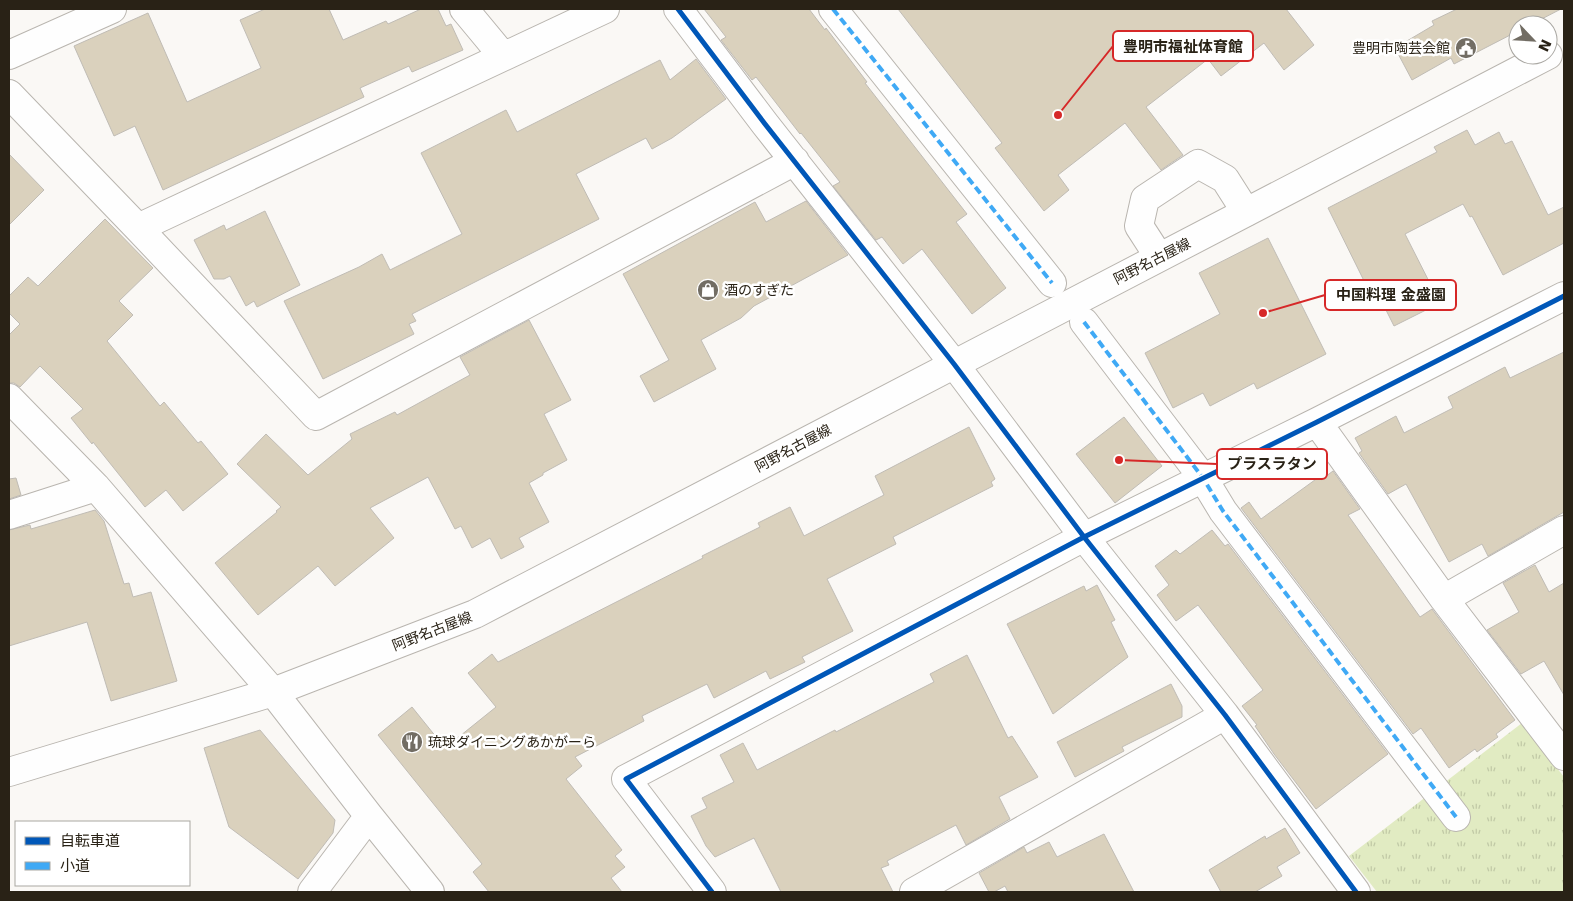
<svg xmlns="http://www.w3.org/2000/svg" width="1573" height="901" font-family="'DejaVu Sans','Noto Sans JP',sans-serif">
<defs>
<pattern id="grass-tufts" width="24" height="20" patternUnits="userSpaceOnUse" patternTransform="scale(1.25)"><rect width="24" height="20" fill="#e1ebc2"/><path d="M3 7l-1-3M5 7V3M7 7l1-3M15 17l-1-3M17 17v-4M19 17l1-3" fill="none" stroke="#c1c9a6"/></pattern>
</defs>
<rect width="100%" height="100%" fill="#faf8f5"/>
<path fill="url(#grass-tufts)" d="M1522,723L1564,777V892H1377L1349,856Z"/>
<path fill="#dad1bd" stroke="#c0bcb5" d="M265,9H329L343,40L386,21L388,24L421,9H438L446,26L451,24L463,50L412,72L409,66L360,88L364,97L163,190L135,126L114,136L74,46L148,13L187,102L261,68L240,20Z
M704,9H809L825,30L826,28L867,82L865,83L967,214L956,222L1006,288L972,314L922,249L903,264L882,237L876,240L833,186L840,182L801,133L800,134L756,77L752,80L721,40L726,37Z
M898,9H1286L1314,45L1284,70L1264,43L1221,76L1208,59L1146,107L1183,155L1161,170L1125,123L1058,175L1069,190L1044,211L995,148L1002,143Z
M1457,9H1561L1530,25H1518V31L1454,64L1451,58L1412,80L1395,48L1434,25L1432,21Z
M696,59L726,99L672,138L652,149L646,138L576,174L599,219L412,314L416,321L409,324L414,334L323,379L284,301L359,267L382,254L390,270L462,234L421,153L506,110L517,132L660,60L670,80Z
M1467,130L1475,145L1499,132L1505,144L1512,141L1548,215L1564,207V243L1503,275L1472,216L1470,217L1463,204L1405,234L1440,303L1394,326L1376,290L1370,293L1328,208L1437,152L1434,147Z
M9,154L44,190L9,225Z
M806,201L848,255L754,306L741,318L701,340L716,369L654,402L640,376L669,360L623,274L755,202L766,222Z
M265,211L300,285L257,307L254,301L246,306L230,276L224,279H214L194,240L224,225L226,230Z
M105,219L153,268L119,301L133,315L107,341L160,406L164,402L198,443L201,441L228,474L183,511L166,490L145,507L93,442L92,444L71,418L83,409L40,366L20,387L14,383H9V335L20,324L9,313V296L28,277L38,286Z
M1268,238L1326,354L1257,389L1254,383L1210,406L1203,393L1173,408L1145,353L1220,314L1199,273Z
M529,320L571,400L544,414L567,460L543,473V475L529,483L549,522L519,538L524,547L501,559L490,538L472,548L461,526L455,529L428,477L370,508L394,538L335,586L318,566L258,615L215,563L277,512L276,511L281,507L237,464L266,434L308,475L352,439L350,434L395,412L397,415L470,375L460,357Z
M1564,352V512L1488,556L1482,544L1449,562L1406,484L1388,494L1359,453L1362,451L1355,438L1396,416L1404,433L1453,408L1448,397L1505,367L1510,378Z
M1124,417L1162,466L1115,503L1076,454Z
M969,427L995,479L991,482L993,486L893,537L896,544L827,579L853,631L802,657L805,662L770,679L766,671L714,698L707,684L642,716L644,721L575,757L582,766L566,779L622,850L615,856L625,867L611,878L622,892H489L473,872L482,864L378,735L412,707L445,748L496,707L468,673L492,654L498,662L703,558L702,556L760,527L758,523L790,507L804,536L884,495L875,476Z
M1333,471L1360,509L1348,515L1420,617L1432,609L1515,720L1496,734L1498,737L1477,752L1475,749L1449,768L1421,728L1413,734L1241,508L1249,502L1261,519L1319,477L1321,480Z
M16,478L21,495L9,499V479Z
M95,510L104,521L124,584L129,583L133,597L151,592L177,681L111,701L87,622L9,646V530L30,525L31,529Z
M1212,530L1225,546L1228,544L1388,754L1316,809L1274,754L1255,726L1257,725L1242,706L1263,690L1198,605L1176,621L1157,595L1169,585L1155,566L1176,550L1180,554Z
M1535,565L1549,592L1564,583V695L1544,661L1521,674L1487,630L1519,612L1503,583Z
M1097,585L1115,620L1111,622L1128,657L1053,714L1007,624L1084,586L1086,591Z
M967,655L1008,738L1012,736L1038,777L999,797L1010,819L966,845L956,825L887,861L889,865L881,868L893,892H781L754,838L715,857L706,846L691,816L707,808L702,798L734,782L720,755L743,743L757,770L835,730L836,732L934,682L930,674Z
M1171,684L1182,706V717L1122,747L1124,751L1075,777L1057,742Z
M260,730L335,820L333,833L298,879L229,827L204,748Z
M1285,828L1300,853L1277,867L1282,876L1255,892H1221L1209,870L1265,836L1266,839Z
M1104,834L1134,892H1008L1005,886L994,892H989L979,873L1024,847L1027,853L1049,842L1057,857Z"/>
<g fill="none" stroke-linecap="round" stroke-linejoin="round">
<g stroke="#b9b5af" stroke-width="30">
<path id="minor" d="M464,9L503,56
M678,9L765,124L954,364L1084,537L1225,715L1356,892
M833,9L1052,283
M9,55L112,9
M9,94L138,228L316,416L795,161
M138,228L605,9
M1159,257L1139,226L1145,199L1198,164L1225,179L1246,212
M1084,322L1203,478L1223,511L1456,817
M9,398L96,487L273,692L369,816L430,892
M1317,422L1444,599L1564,756
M9,515L96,487
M1444,599L1564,530
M312,892L369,816
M712,892L626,779L1084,537L1317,422L1564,296
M914,892L1225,715"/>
</g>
<g stroke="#b9b5af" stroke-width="30">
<path id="major" d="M9,772L273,692L475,614L1548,55"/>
</g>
<use href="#minor" stroke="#fefefe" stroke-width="28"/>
<use href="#major" stroke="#fefefe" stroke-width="28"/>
<path stroke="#3fa9f5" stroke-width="4" stroke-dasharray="8 4" stroke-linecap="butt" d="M833,9L1052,283
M1084,322L1203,478L1223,511L1456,817"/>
<g stroke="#fff" stroke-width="8">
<path id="cycleway" d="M678,9L765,124L954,364L1084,537L1225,715L1356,892
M712,892L626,779L1084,537L1317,422L1564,296"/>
</g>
<use href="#cycleway" stroke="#0057b8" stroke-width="5"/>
</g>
<defs>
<g id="civic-disc" transform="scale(1.125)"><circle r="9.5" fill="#726d64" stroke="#fff"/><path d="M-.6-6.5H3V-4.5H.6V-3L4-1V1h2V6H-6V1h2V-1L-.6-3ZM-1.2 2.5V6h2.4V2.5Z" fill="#fff"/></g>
<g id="shop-disc" transform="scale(1.125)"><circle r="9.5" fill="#726d64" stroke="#fff"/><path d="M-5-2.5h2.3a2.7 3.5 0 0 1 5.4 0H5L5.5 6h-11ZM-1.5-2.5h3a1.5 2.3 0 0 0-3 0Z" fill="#fff"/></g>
<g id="restaurant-disc" transform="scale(1.125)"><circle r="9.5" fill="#726d64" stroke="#fff"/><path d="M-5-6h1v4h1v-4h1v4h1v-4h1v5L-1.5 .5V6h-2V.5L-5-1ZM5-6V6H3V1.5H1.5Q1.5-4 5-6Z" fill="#fff"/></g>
</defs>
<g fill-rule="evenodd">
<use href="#civic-disc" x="1466" y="48"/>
<use href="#shop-disc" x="708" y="290"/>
<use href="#restaurant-disc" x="412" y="742"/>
</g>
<g text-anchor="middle" stroke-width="5" stroke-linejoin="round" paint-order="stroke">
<g font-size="14" fill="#292216" stroke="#fff" text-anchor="start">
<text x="1450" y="53" text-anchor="end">豊明市陶芸会館</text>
<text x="724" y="295">酒のすぎた</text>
<text x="428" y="747">琉球ダイニングあかがーら</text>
</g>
<g font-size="14" fill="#292216" stroke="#fff">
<text transform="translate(1152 261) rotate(-27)" y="5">阿野名古屋線</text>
<text transform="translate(793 448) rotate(-28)" y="5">阿野名古屋線</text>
<text transform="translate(432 631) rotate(-21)" y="5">阿野名古屋線</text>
</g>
</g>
<path fill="none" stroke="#d62828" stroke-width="2" d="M1058 115L1113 46M1263 313L1325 295M1119 460L1217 464"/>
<g fill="#d62828" stroke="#fff" stroke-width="2">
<circle cx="1058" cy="115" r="5"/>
<circle cx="1263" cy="313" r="5"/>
<circle cx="1119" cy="460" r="5"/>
</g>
<g fill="#fff" stroke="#d62828" stroke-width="2">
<rect x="1113" y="31" width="140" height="30" rx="5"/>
<rect x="1325" y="280" width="131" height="30" rx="5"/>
<rect x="1217" y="449" width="110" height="30" rx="5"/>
</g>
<g font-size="15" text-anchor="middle" font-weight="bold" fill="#292216">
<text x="1183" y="52">豊明市福祉体育館</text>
<text x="1391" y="300">中国料理 金盛園</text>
<text x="1272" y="469">プラスラタン</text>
</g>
<rect width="1573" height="901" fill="none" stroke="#292216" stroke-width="20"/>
<rect x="15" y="821" width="175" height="65" fill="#ffffff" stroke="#a9a7a2"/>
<rect x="25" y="837" width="25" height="8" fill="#0057b8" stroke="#a9a7a2"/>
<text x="60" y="846" font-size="15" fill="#292216">自転車道</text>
<rect x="25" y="862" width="25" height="8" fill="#3fa9f5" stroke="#a9a7a2"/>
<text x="60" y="871" font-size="15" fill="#292216">小道</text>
<g transform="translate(1533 40) rotate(115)"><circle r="24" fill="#ffffff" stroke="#a9a7a2"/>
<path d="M0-4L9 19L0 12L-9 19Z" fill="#726d64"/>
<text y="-8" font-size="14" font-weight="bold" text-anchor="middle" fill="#292216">N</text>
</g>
</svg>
